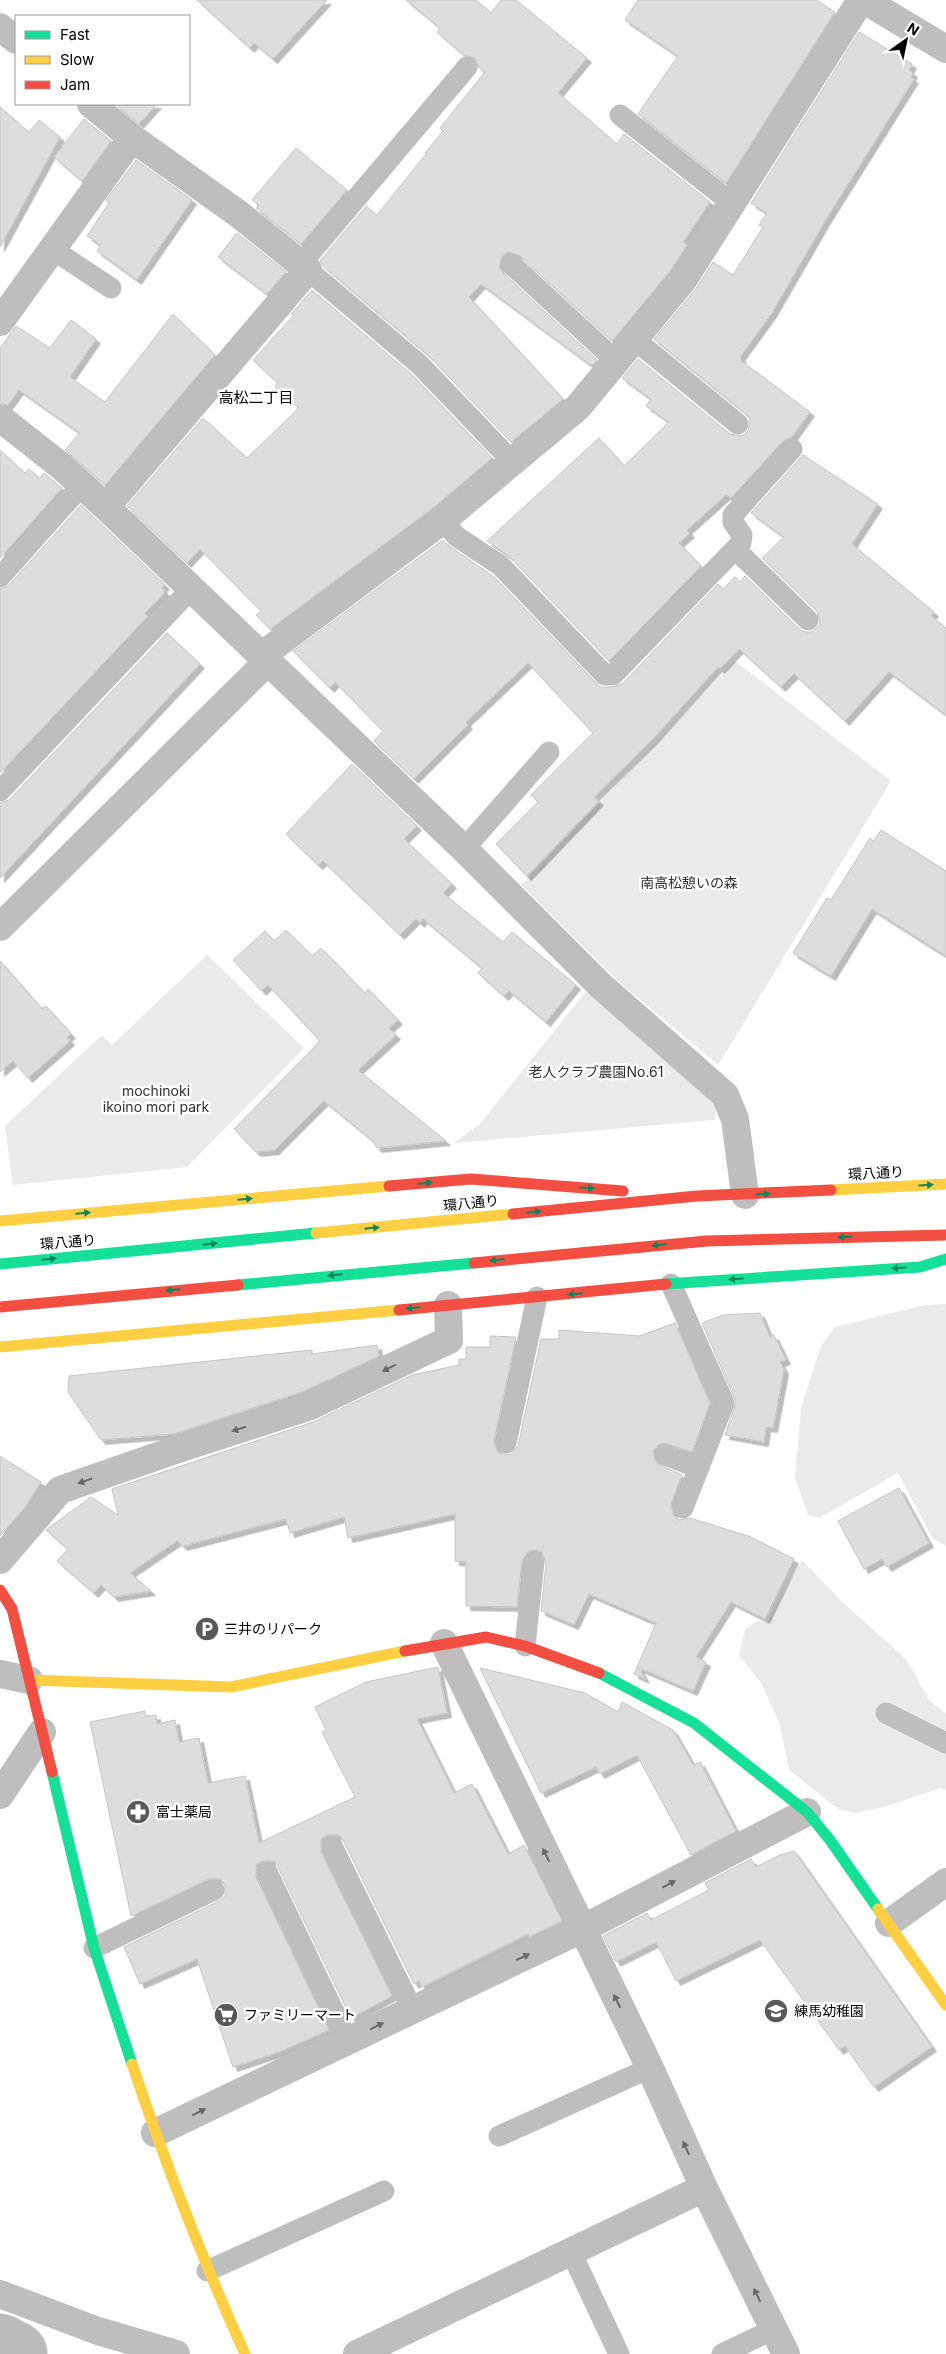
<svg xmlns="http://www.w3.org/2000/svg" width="946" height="2354" font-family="Inter,'Noto Sans JP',sans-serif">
<defs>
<filter id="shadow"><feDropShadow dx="4.5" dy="4.5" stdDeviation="0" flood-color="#0004"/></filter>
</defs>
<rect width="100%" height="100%" fill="#fff"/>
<path fill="#eaeaea" d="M735,661L891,781L718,1065L618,981L521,885Z
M207,955L304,1048L187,1167L13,1185L5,1126L102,1035L112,1045Z
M588,989L718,1103L714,1120L454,1143L480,1124Z
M946,1304V1546L933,1539L898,1473L819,1518L808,1515L795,1478L801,1408L821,1346L835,1327L925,1305Z
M802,1560L841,1601L907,1660L929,1700L946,1713V1790L940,1788L884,1807L855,1813L838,1809L789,1770L780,1725L761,1683L739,1655L745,1630L756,1621L767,1622Z"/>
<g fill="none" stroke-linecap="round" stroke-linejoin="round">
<path stroke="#bcbcbc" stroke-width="65" d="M0,2346L15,2354"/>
</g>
<path fill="#ddd" stroke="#c5c5c5" filter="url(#shadow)" d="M197,0H327L273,59L254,43L250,48Z
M406,0H476L491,13L501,0H516L587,58L558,93L617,144L624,134L710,202L683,242L687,245L670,271L612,341L519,255L508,252L502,256L499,267L503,273L597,360L592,366L481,284L469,297L563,399L511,442L429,356L323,266L320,261L366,206L377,215L426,154L425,153L443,131L440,128L485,72L479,68L475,58L464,55L437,32L440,28Z
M638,0H816L835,12L726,183L638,114L678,56L625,20Z
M859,32L912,64L909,70L913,73L911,78L914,79L825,221L772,313L740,357L742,358L740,360L810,412L792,437L783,441L731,498L726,495L687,530L690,533L679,543L701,566L609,661L510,557L487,541L599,438L624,466L669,422L646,406L651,399L622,378L638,359L730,434L742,436L748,431L750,420L746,414L654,339L695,290L713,262L733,275L763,227L759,225L767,213L751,203Z
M115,104H157L139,124Z
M0,107L29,132L39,120L60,137L0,247Z
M84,119L111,141L82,181L54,157Z
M296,148L347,190L301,244L256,208L259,205L252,200Z
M136,160L192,200L137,280L97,251L101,245L87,236L109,203L106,200Z
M237,233L286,272L267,294L218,257Z
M312,290L411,374L492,458L433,508L270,629L256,615L261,611L200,549L187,563L127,506L203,418L247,458L299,408L275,386L278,383L253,360L294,315L291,314Z
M173,314L215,355L105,485L65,450L80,433L19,390L8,405L0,403V348L16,326L50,348L71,320L96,339L70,377L105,402Z
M0,450L25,473L29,469L40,478L44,473L62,488L0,558Z
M803,455L878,504L852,544L934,612L931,616L946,628V715L889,672L845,721L794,674L781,687L739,649L720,669L718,667L652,740L594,797L599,801L527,876L496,844L538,802L531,795L593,733L528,663L466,722L468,725L414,779L374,741L383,731L335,682L330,688L293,651L443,540L449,546L493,576L600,687H613L622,684L718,584L723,589L735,577L740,582L745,576L799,629L805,632H812L820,624L817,611L762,558L784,537L751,513Z
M81,505L165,585L162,588L165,592L145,613L148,616L0,773V589L9,585Z
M167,633L200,664L0,878V803L9,800Z
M352,764L417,826L404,839L452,884L443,893L503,942L512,932L576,985L546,1022L509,991L504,996L478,973L482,968L423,919L420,923L416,919L400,935L323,861L318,865L286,834Z
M881,830L946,871V956L872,909L831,976L793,953L827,898L831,900L870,838L874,841Z
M286,930L312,956L321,948L365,993L368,989L398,1020L389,1028L396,1035L358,1070L446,1141L377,1148L372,1140L324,1101L275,1150L256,1152L234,1129L320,1041L268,985L262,991L233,960L265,931L274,941Z
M0,961L42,1009L46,1006L71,1034L67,1037L70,1041L28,1078L13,1061L0,1072Z
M760,1313L770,1337L774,1335L786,1360L780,1362L784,1370L773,1428L766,1427L764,1442L725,1435L736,1402L702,1323L723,1315Z
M675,1323L710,1403L692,1452L664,1443L658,1445L653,1451L656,1463L682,1475L671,1504L673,1515L679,1520L690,1518L751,1537L794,1559L765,1619L731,1602L696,1657L706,1662L693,1691L639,1668L645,1679L634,1674L656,1623L589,1594L574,1625L541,1611L546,1563L542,1552L536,1550L529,1551L522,1560L517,1607L466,1606V1562L455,1561V1514L348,1538L344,1517L290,1533L286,1519L183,1546L177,1541L130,1573L151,1591L114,1597L101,1585L94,1593L57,1561L68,1549L46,1530L91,1497L118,1515L112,1489L313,1422L412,1375L459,1365V1359H466V1347H490V1336L516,1337L494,1441L498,1453L510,1455L518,1446L541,1339H559V1330L639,1336Z
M377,1345L379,1356L302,1392L174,1434L101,1440L68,1392L69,1376L312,1350V1354Z
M0,1456L41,1482L26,1506L0,1536Z
M899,1488L929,1543L887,1567L882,1559L864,1569L838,1521Z
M438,1667L447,1713L417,1719L454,1793L472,1784L508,1854L524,1845L562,1921L529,1937L528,1934L422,1987L419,1981L414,1984L343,1840L339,1835H327L321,1839V1852L392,1996L351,2018L278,1867L274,1861H262L256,1865V1877L329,2030L279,2052L233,2067L197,1959L140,1984L124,1947L219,1901L225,1897V1885L221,1879H209L131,1916L90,1722L145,1711L146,1717L156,1715L157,1724L175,1720L179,1742L199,1738L208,1783L245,1776L259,1843L355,1797L322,1732L326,1730L315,1707L366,1682Z
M480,1668L585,1693L618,1712L622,1702L673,1730L693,1765L700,1762L736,1831L691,1855L637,1755L600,1774L596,1767L541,1793Z
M794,1851L932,2047L874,2087L845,2046L839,2050L760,1940L676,1981L656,1942L616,1962L603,1936L647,1913L651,1920L709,1890L705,1883L751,1859L756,1867L780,1855Z"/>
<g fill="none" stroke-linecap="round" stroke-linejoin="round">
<path stroke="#bebebe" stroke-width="21" d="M620,115L733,204
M52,249L111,288
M301,264L467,67
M511,264L617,362
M308,270L420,365L512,461
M635,340L738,424
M443,520L456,536L501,566L605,675H613L741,543L742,535L733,522V515L792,449
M735,549L808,620
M0,577L82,485
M0,791L191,589
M464,849L549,752
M671,1284L724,1403L683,1508
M506,1443L537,1297
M665,1455L699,1468
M525,1646L534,1562
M886,1713L946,1743
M332,1846L412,2009
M267,1872L348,2041
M94,1948L214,1890
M499,2136L650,2068
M571,2252L619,2354
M207,2271L384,2191
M722,2354L774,2329"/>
<path stroke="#bebebe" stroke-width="28" d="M864,0L946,49
M0,27L16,40
M91,104L132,138L240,215L308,270L106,507
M0,322L132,138
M0,418L61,466L106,507L464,849L601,986L725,1095L735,1119L745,1195
M261,656L443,520L578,407L683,280L861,0
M0,927L267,662
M0,1560L60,1490L178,1449L308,1407L449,1340L448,1305
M444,1643L650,2068L704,2188L786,2354
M0,1674L29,1680
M0,1795L42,1732
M889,1923L946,1882
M155,2133L582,1929L807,1812
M0,2294L98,2331L176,2354
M357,2354L704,2188"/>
<path stroke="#16e098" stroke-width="11" d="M0,1264L316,1233
M666,1284L920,1267L946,1259
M238,1285L474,1263
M599,1673L694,1723L807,1812L830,1840L878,1909
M52,1772L94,1948L132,2064"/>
<path stroke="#ffcf43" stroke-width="11" d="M831,1190L946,1184
M0,1221L389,1186
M316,1233L513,1214
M0,1347L399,1310
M29,1680L231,1687L405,1651
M878,1909L946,2005
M132,2064C165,2163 202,2259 245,2354"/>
<path stroke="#f24e42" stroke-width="11" d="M389,1186L471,1179L623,1191
M513,1214L697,1196L831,1190
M474,1263L707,1241L946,1235
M0,1307L238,1285
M399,1310L666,1284
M0,1590L12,1609L52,1772
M405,1651L486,1637L525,1646L599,1673"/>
</g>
<defs><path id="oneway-solid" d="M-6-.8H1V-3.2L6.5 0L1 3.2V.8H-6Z" transform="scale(1.25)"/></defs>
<g fill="#0d865b">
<use href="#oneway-solid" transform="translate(425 1183) rotate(-5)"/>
<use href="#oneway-solid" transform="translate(926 1185) rotate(-3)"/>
<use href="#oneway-solid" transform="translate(587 1188) rotate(4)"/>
<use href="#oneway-solid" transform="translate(763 1194) rotate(-3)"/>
<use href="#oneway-solid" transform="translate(245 1199) rotate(-5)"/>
<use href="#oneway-solid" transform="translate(534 1212) rotate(-6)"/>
<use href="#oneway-solid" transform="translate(83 1213) rotate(-5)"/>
<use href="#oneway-solid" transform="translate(372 1228) rotate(-6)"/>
<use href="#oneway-solid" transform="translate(845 1237) rotate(179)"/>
<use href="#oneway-solid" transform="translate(210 1244) rotate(-6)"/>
<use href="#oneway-solid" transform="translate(659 1245) rotate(175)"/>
<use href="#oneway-solid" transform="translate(49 1259) rotate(-5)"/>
<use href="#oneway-solid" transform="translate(497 1260) rotate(175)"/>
<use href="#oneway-solid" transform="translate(899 1268) rotate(176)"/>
<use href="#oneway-solid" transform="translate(335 1275) rotate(175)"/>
<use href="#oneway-solid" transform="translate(736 1279) rotate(176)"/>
<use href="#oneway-solid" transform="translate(173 1290) rotate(175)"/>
<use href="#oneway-solid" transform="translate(575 1294) rotate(174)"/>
<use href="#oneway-solid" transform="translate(413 1308) rotate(175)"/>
</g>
<g fill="#686868">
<use href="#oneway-solid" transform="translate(389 1368) rotate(154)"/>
<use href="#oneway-solid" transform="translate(239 1429) rotate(162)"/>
<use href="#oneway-solid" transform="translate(85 1481) rotate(161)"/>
<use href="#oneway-solid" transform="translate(546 1855) rotate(-116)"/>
<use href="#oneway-solid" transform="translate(669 1884) rotate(-28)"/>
<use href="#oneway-solid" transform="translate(523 1957) rotate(-25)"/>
<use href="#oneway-solid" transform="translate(617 2001) rotate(-116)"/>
<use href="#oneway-solid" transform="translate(377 2026) rotate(-26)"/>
<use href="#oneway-solid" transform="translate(199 2112) rotate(-26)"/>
<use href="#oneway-solid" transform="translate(686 2148) rotate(-114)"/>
<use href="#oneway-solid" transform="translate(757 2295) rotate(-116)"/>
</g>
<defs>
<g id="parking-disc" transform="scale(1.25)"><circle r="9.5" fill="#595959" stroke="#fff"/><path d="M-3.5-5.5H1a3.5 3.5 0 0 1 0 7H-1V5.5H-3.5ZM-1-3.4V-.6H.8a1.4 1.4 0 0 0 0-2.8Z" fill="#fff"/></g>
<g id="pharmacy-disc" transform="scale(1.25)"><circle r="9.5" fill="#595959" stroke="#fff"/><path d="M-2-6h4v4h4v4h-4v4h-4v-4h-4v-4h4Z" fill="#fff"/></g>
<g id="school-disc" transform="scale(1.25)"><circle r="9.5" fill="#595959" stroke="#fff"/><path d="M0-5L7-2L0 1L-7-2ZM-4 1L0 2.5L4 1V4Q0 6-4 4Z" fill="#fff"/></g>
<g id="supermarket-disc" transform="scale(1.25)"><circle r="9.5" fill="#595959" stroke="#fff"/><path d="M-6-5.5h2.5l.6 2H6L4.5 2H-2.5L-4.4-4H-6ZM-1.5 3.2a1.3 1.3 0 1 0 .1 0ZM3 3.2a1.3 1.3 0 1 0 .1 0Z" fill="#fff"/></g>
</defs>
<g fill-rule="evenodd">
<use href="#parking-disc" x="207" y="1629"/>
<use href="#pharmacy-disc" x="138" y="1812"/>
<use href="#school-disc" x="776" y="2011"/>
<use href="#supermarket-disc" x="226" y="2015"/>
</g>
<g text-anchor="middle" stroke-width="5" stroke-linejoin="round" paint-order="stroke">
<g font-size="14" fill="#303030" stroke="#fff">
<text x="689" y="888">南高松憩いの森</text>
<text x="596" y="1077">老人クラブ農園No.61</text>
<text x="156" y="1096">mochinoki<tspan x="156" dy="16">ikoino mori park</tspan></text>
</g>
<g font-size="14" fill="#000" stroke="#fff">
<text transform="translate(876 1173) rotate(-3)" y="5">環八通り</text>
<text transform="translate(471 1203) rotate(-6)" y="5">環八通り</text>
<text transform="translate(68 1242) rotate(-5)" y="5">環八通り</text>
</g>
<g font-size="14" fill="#000" stroke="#fff" text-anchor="start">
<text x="224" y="1634">三井のリパーク</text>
<text x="156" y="1817">富士薬局</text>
<text x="794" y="2016">練馬幼稚園</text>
<text x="244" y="2020">ファミリーマート</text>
</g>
<g font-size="15" fill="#000" stroke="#fff">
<text x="256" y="403">高松二丁目</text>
</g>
</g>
<rect x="15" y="15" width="175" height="90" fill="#ffffff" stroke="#999999"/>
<rect x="25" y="31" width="25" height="8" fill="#16e098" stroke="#999999"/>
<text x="60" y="40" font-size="15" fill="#000000">Fast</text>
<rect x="25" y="56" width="25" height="8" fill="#ffcf43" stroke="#999999"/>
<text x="60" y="65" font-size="15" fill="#000000">Slow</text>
<rect x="25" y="81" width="25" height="8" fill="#f24e42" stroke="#999999"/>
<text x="60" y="90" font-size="15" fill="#000000">Jam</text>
<g transform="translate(906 40) rotate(33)" stroke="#ffffff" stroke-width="4" paint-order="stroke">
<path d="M0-4L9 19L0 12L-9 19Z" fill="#000000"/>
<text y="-8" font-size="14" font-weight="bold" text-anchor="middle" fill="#000000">N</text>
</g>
</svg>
